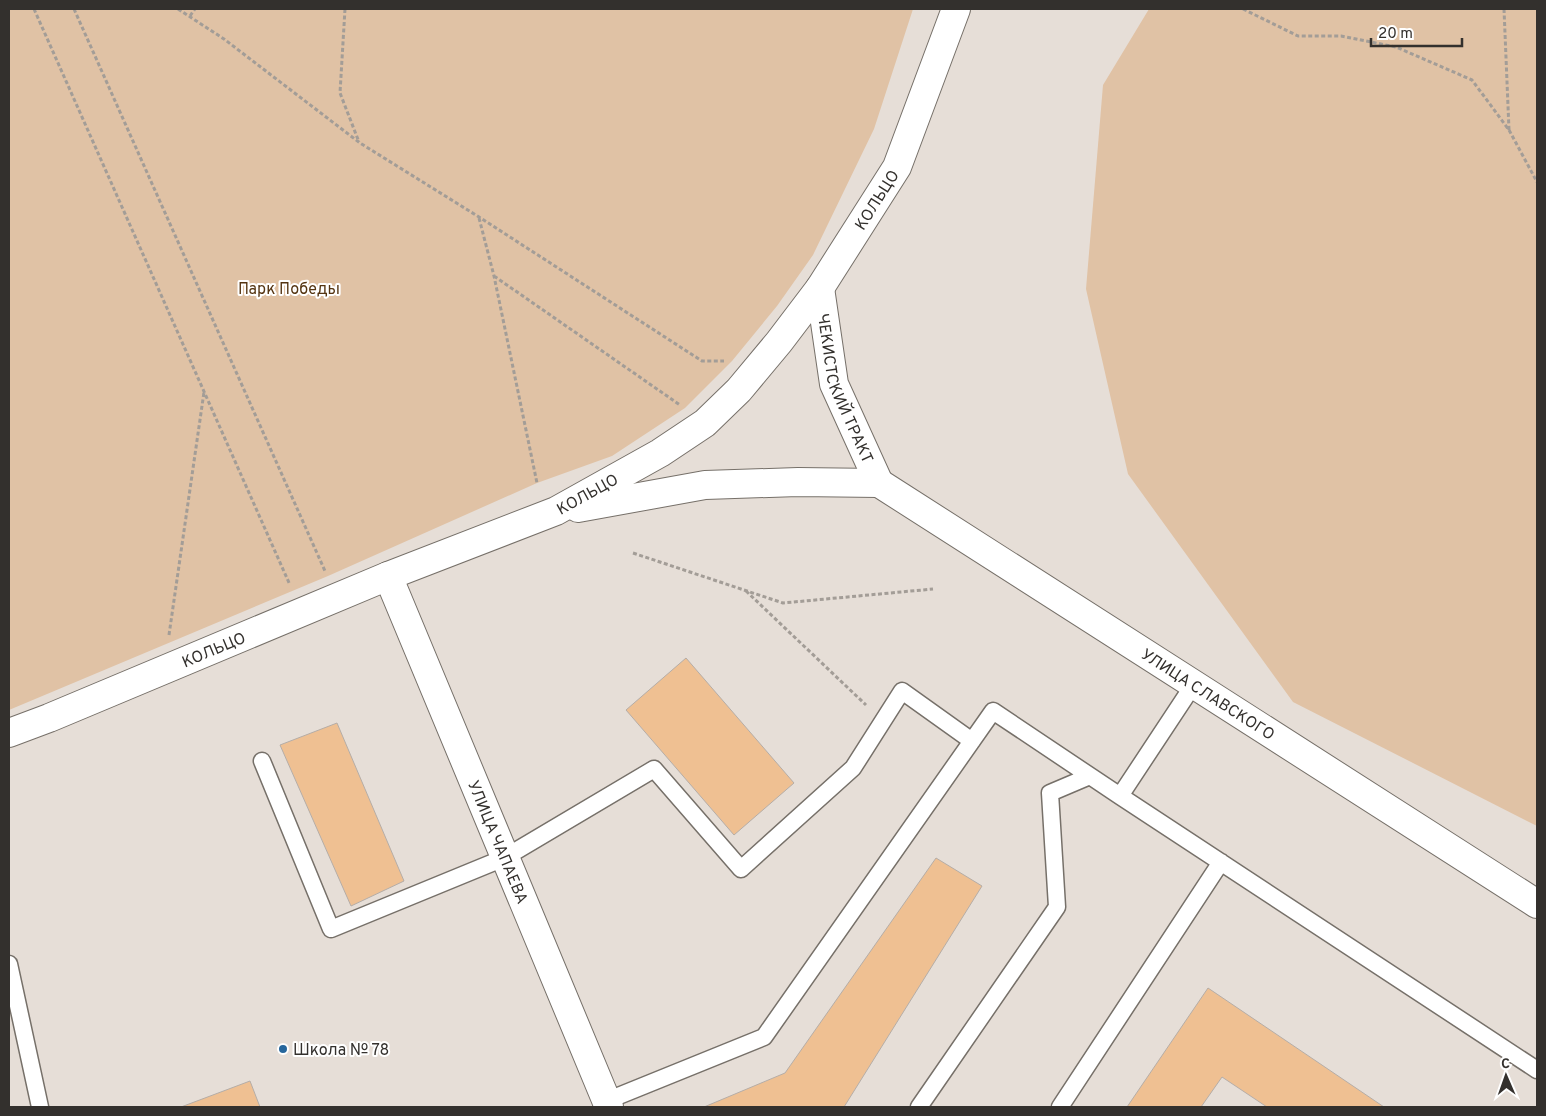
<svg xmlns="http://www.w3.org/2000/svg" width="1546" height="1116" font-family="Overpass,sans-serif">
<rect width="100%" height="100%" fill="#e6ded7"/>
<path fill="#e0c2a5" d="M9,9H913L874,129L813,255L777,306L732,361L685,408L612,456L537,483L328,576L9,710Z
M1149,9H1537V826L1293,702L1128,474L1086,289L1103,85Z"/>
<path fill="#efc092" stroke="#b5ada7" d="M686,658L794,783L734,835L626,710Z
M337,723L404,881L351,906L280,745Z
M936,858L982,886L844,1107H704L785,1073Z
M1208,988L1384,1107H1267L1222,1077L1201,1107H1127Z
M250,1081L260,1107H181Z"/>
<g fill="none" stroke-linecap="round" stroke-linejoin="round">
<g stroke="#767069" stroke-width="19">
<path id="lane" d="M262,761L331,929L504,858L654,769L741,869L853,768L902,691L972,741
M1120,796L1194,684
M9,964L40,1107
M606,1101L764,1037L993,711L1120,796L1537,1070
M919,1107L1057,907L1050,793L1090,776
M1060,1107L1221,862"/>
</g>
<g stroke="#767069" stroke-width="30">
<g id="street">
<path id="s1" d="M388,576L609,1107"/>
</g>
</g>
<g stroke="#767069" stroke-width="30">
<g id="primary">
<path id="s2" d="M820,288L834,384L879,483"/>
<path id="s3" d="M879,483L1537,904"/>
<path d="M578,508L705,485L798,482L879,483"/>
<path id="s4" d="M9,733L49,718L388,576L556,511L660,453L705,423L739,390L779,342L820,288L897,167L956,9"/>
</g>
</g>
<path stroke="#a39d97" stroke-width="3" stroke-dasharray="4 2.5" stroke-linecap="butt" d="M34,9L290,585
M74,9L325,571
M178,9L224,39L360,143L479,217L702,361H724
M345,9L340,93L359,142
M1243,9L1298,36H1341L1396,47L1472,80L1509,130L1537,182
M1504,9L1509,130
M190,16L195,9
M479,218L494,276L537,483
M494,276L680,405
M633,553L783,603L933,589
M746,591L866,705
M169,635L204,392"/>
<use href="#lane" stroke="#fff" stroke-width="16"/>
<use href="#street" stroke="#fff" stroke-width="28"/>
<use href="#primary" stroke="#fff" stroke-width="28"/>
</g>
<circle fill="#26669c" stroke="#fff" stroke-width="2" cx="283" cy="1049" r="5"/>
<g text-anchor="middle" stroke-width="4" stroke-linejoin="round" paint-order="stroke">
<g font-size="16" fill="#33302d" stroke="#fff">
<text dy="6" stroke="none"><textPath href="#s4" startOffset="1046">КОЛЬЦО</textPath></text>
<text dy="6" stroke="none"><textPath href="#s2" startOffset="104">ЧЕКИСТСКИЙ ТРАКТ</textPath></text>
<text dy="6" stroke="none"><textPath href="#s4" startOffset="626">КОЛЬЦО</textPath></text>
<text dy="6" stroke="none"><textPath href="#s4" startOffset="221">КОЛЬЦО</textPath></text>
<text dy="6" stroke="none"><textPath href="#s3" startOffset="391">УЛИЦА СЛАВСКОГО</textPath></text>
<text dy="6" stroke="none"><textPath href="#s1" startOffset="288">УЛИЦА ЧАПАЕВА</textPath></text>
</g>
<g font-size="16" fill="#553512" stroke="#fff">
<text x="289" y="294">Парк Победы</text>
</g>
<g font-size="16" fill="#33302d" stroke="#fff" text-anchor="start">
<text x="293" y="1055">Школа № 78</text>
</g>
</g>
<rect width="1546" height="1116" fill="none" stroke="#33302d" stroke-width="20"/>
<g transform="translate(1506 1076) rotate(358)" stroke="#ffffff" stroke-width="4" paint-order="stroke">
<path d="M0-4L9 19L0 12L-9 19Z" fill="#33302d"/>
<text y="-8" font-size="14" font-weight="bold" text-anchor="middle" fill="#33302d">С</text>
</g>
<path d="M1371 38v8h91v-8" fill="none" stroke="#33302d" stroke-width="2.5"/>
<text x="1378" y="38" font-size="15" fill="#33302d" stroke="#ffffff" stroke-width="4" paint-order="stroke">20 m</text>
</svg>
